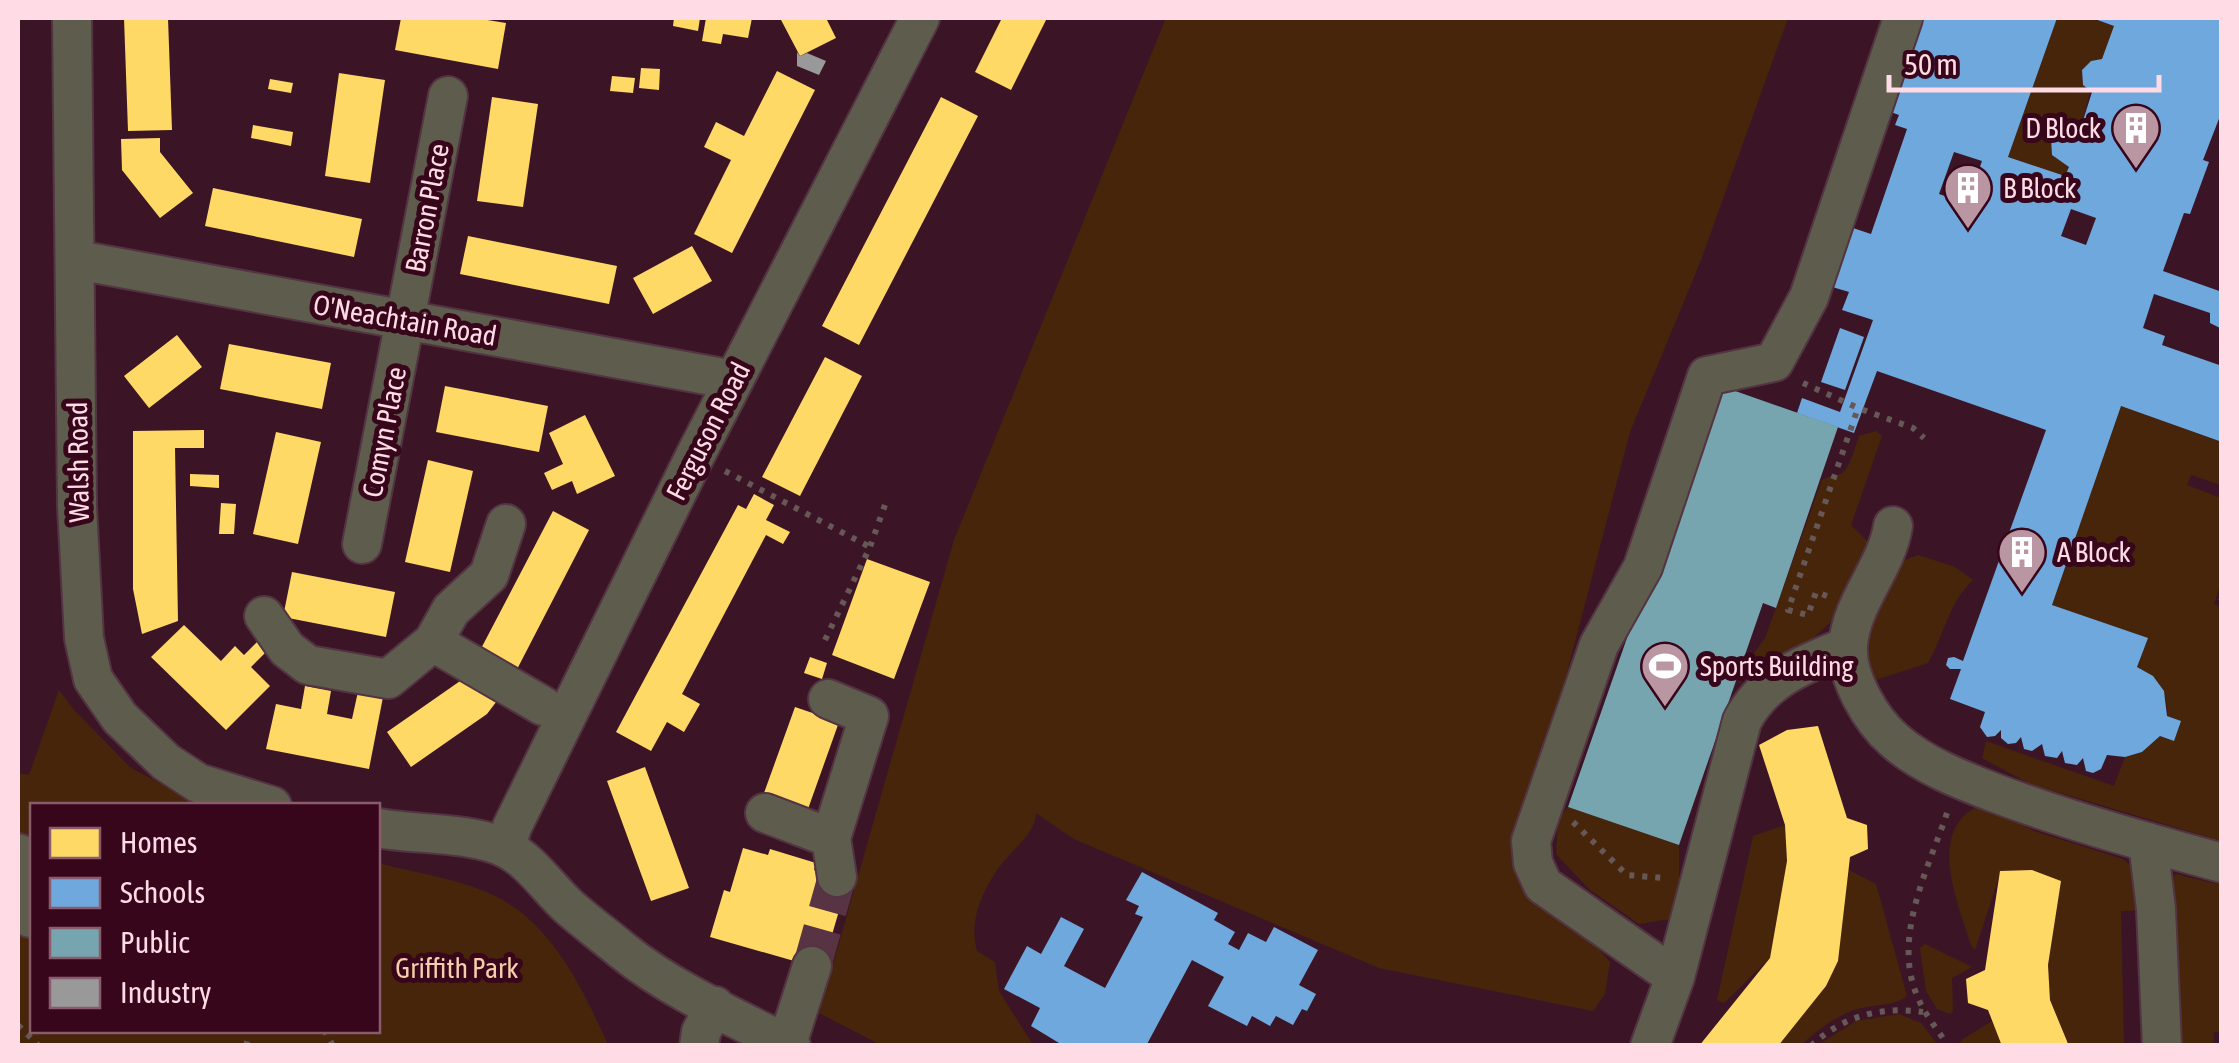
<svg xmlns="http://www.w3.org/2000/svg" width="2239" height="1063" font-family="'Asap Condensed',sans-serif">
<rect width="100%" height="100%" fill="#3b1526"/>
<path fill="#47250b" d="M1166,18H1788L1701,260L1630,432L1531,810L1516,855L1610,962L1605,994L1593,1011L1379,968L1074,839L1036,813C1035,835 1012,849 1000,866C983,890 968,921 977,951L995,962L999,991L1033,1045H881L819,1013L954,540Z
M2057,18H2090L2114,26L2102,59L2091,61L2082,70L2083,85L2090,91L2081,127H2060L2051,139L2052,155L2069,167L2065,176L2008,157Z
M2121,406L2221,442V485L2191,475L2187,485L2221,498V583L2214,604L2222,608L2221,841L2030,784L1982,758L1986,741L2114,786L2125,757L2142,752L2160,736L2174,740L2180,721L2167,716C2169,692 2157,678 2137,667L2147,638L2052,605Z
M1876,431L1882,436L1851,525L1867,541L1870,551L1858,584L1833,620L1809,642L1767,662L1738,684L1749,660L1765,638L1822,480C1827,477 1833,476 1838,475C1851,471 1854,448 1859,436Z
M1918,555L1955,567L1973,580C1949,602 1944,635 1928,663L1863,684L1861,624L1894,564Z
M59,690L74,710L131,768L202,805L32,806V1030H378V863C423,875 480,881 518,910C562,944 586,996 608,1045H18V773L29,775Z
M1568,807L1679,845V898L1670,919L1639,924L1590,890L1556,854L1558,819Z
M1975,808L1992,810L2034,831L2123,859L2134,869L2147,910L2121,911L2124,1045H2069L2050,1000L2048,965L2061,881L2032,870L2001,871L1975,950L1971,945C1959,906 1927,834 1975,808Z
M1785,825L1787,861L1770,958L1724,1003L1717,1000L1753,836Z
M1847,869L1876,884L1907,996C1894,1007 1871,1004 1854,1010C1834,1017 1817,1031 1801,1045L1778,1046L1826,986L1838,961Z
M2176,874L2221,885V1032H2214L2213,1045H2180L2171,877Z
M1925,944L1972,967L1952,978L1953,1011L1950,1014L1937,1009L1926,991L1920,948Z
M1899,1014L1921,1023L1938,1045H1818L1856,1021Z
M1992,1021L2002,1045H1958L1963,1039Z"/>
<path fill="#ffd966" d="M124,18H168L172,130L128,131Z
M401,18H475L506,23L498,69L395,50Z
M674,18H700L698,31L673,26Z
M706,18H752L748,38L723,34L721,44L702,41Z
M780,18H826L836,38L800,56Z
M1002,18H1047L1011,90L975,72Z
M641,68L660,69L659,90L639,88Z
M777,71L815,90L732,253L694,234L731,160L704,147L716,122L744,136Z
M339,73L385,80L370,183L325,176Z
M612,76L635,78L633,93L610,91Z
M270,79L293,83L291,93L268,89Z
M492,97L538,104L523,207L477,201Z
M941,97L978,116L859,345L822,326Z
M253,125L293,132L291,146L251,138Z
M160,138V152L193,193L160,218L122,170L121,139Z
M213,188L362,219L354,257L205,226Z
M468,236L617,266L609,304L460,274Z
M692,246L712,281L653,314L633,278Z
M177,335L202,367L149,408L124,376Z
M229,344L331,363L322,409L220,389Z
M825,357L862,376L800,496L762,477Z
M445,386L548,406L539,452L436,432Z
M585,415L615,476L577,494L572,481L552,490L544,473L563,464L549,433Z
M204,430V448H175L178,621L142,634L133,589V431Z
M276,432L321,442L298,544L253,534Z
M428,460L473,471L450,572L405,562Z
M190,474L219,475V488L190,486Z
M754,494L774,505L766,520L790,532L783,544L766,535L682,694L700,704L684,732L667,722L651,751L616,732L738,505L746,509Z
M221,503L236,504L234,534H219Z
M553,511L589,530L512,679L475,660Z
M867,559L930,582L894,679L832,655Z
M292,572L395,592L386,637L283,617Z
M184,625L221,661L235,646L244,655L264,635L273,645L251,667L270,686L226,730L151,657Z
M810,657L827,663L822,679L804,673Z
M463,679L506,689L487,714L411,767L387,732Z
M305,686L331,691L327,714L352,719L359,687L384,692L369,769L266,749L276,704L301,709Z
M795,707L839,722L808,809L764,793Z
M1818,726L1847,818L1867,825L1868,849L1850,857L1838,961L1826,986L1778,1046H1699L1770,958L1787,861L1785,825L1759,745L1787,730Z
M645,767L689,888L651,901L607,781Z
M743,848L768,855L770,849L816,863L814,870L848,880L822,969L710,937L724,890L730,892Z
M2032,870L2061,881L2048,965L2050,1000L2069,1046H2002L1988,1010L1968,1003L1966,979L1985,970L2000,871Z"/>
<path fill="#6fa8dc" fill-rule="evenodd" d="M1917,18H2057L2008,157L2065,176L2069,167L2052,155L2051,139L2060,127H2081L2092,92L2083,85L2082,70L2091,61L2102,59L2114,26L2092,18H2222V111L2203,160L2209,162L2190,214L2184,213L2163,271L2222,292V329L2210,323V313L2154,294L2143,328L2165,336L2162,345L2222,366V442L2121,406L2052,605L2148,638L2137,667L2153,676L2164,691L2167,716L2181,721L2174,741L2160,736L2142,752L2125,757L2107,755L2101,769L2093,773L2086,771L2083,758L2077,765L2065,763L2062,751L2057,758L2045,756L2042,744L2032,751L2024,749L2021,737L2016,743L2008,744L2001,738V730L1995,736L1987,737L1980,727L1985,712L1950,699L1961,669H1950L1946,665L1948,658L1954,657L1963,661L2046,430L1877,371L1854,433L1797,413L1802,398L1840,412L1873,320L1842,310L1849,292L1829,286L1850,227L1871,234L1907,129L1895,125L1899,115L1885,110ZM1954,152L1982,161L1967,204L1939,194ZM2071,209L2096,218L2086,245L2061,236Z
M1840,328L1864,337L1845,390L1821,382Z
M1142,872L1218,913L1214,920L1235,932L1228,944L1239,950L1248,933L1266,942L1274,927L1318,950L1299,985L1316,994L1307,1011L1302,1009L1293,1025L1276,1016L1270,1026L1252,1016L1247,1026L1208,1006L1224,977L1192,960L1146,1046H1064L1031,1026L1040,1008L1004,989L1027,946L1041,954L1061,917L1084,929L1064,966L1105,988L1143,917L1135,914L1139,906L1126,900Z"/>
<path fill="#76a5af" d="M1721,386L1838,427L1776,608L1763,603L1679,845L1568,807L1650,572Z"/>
<path fill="#999" d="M797,52L800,56L807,53L826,61L819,75L797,66Z"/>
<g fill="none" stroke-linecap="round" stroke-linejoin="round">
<path stroke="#583343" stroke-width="38" stroke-dasharray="38 19" stroke-linecap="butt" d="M812,966L837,877"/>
<g stroke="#533442" stroke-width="42">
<path id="minor" d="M72,18L77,506L84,638L93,679L120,718L166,762L198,783L272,806
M77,260L734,380
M1893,526C1886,569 1851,602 1848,646C1846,678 1871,720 1894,740C1922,765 1961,780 1995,793C2069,821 2146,842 2222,863
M362,544L448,96
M264,616L287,649L308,665L388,679L433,642L543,706
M433,642L451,610L489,575L506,524
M828,699L869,716L831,838L837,877
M765,813L831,838
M378,828C415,835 475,832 507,849C532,862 548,888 569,907C586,922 605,936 623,951C673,991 734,1017 791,1046
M2148,842L2156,909L2162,1046
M506,848L512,827L695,456L920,18
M18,853L30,918
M1675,977L1543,885L1533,863L1531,841L1599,645L1643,567L1707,376L1774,362L1809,297L1903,18
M787,1044L812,966
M699,1046L701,1032L715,1006
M1650,1046L1675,977L1742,721C1764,678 1805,664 1848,646"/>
</g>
<path stroke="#665856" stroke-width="6" stroke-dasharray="5 8" stroke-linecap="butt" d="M1803,383L1858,408L1913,428L1924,438
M725,471L870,547
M1827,596L1816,592L1808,615L1788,610L1858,408
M2221,601L2222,599
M825,640L870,547L886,502
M1947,813C1929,867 1893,935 1916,993C1923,1013 1937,1028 1948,1046
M1573,822L1627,875L1664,878
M18,1025L39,1046
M324,1030L333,1046
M246,1046L250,1030
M1811,1046C1842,1016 1882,1006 1923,1012"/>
<use href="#minor" stroke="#5e5c4c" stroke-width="38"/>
</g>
<defs>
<g id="building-pin" transform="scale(2.5)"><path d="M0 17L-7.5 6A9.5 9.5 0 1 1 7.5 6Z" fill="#ba96a2" stroke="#38061b"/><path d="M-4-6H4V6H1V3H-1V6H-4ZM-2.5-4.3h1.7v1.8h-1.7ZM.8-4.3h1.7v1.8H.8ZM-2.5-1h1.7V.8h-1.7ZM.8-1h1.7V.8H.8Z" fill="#fff"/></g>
<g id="stadium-pin" transform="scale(2.5)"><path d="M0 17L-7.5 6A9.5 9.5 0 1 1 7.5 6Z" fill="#ba96a2" stroke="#38061b"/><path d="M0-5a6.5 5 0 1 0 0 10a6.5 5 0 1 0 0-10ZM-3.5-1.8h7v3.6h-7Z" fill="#fff"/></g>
</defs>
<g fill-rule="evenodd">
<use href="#building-pin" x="2136" y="128"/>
<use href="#building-pin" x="1968" y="188"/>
<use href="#building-pin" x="2022" y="552"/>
<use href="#stadium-pin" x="1665" y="666"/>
</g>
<g text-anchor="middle" stroke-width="10" stroke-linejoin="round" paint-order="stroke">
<g font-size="28" fill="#ffdce5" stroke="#38061b" text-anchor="start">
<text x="2101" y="138" text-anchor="end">D Block</text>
<text x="2003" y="198">B Block</text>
<text x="2057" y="562">A Block</text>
<text x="1700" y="676">Sports Building</text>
</g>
<g font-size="28" fill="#ffdce5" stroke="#38061b">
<text transform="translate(427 208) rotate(-79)" y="10">Barron Place</text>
<text transform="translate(405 320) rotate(10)" y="10">O'Neachtain Road</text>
<text transform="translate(708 431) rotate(-63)" y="10">Ferguson Road</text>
<text transform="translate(384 432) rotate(-79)" y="10">Comyn Place</text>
<text transform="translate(78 462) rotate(-91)" y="10">Walsh Road</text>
</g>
<g font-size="28" fill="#f7cca9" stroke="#38061b">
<text x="457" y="978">Griffith Park</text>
</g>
</g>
<rect width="2239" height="1063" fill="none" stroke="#ffdce5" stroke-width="40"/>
<rect x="30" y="803" width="350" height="230" fill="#38061b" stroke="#885c6c" stroke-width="2.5"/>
<rect x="50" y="828" width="50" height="30" fill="#ffd966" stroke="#885c6c" stroke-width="2.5"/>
<text x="120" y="853" font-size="30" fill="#ffdce5">Homes</text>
<rect x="50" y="878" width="50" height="30" fill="#6fa8dc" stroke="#885c6c" stroke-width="2.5"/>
<text x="120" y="903" font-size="30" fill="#ffdce5">Schools</text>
<rect x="50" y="928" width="50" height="30" fill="#76a5af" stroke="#885c6c" stroke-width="2.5"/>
<text x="120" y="953" font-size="30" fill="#ffdce5">Public</text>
<rect x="50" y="978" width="50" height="30" fill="#999999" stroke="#885c6c" stroke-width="2.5"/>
<text x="120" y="1003" font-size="30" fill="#ffdce5">Industry</text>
<path d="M1889 75v15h270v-15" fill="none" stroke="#ffdce5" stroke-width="5"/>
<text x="1904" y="75" font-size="30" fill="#ffdce5" stroke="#38061b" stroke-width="8" paint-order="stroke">50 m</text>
</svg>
